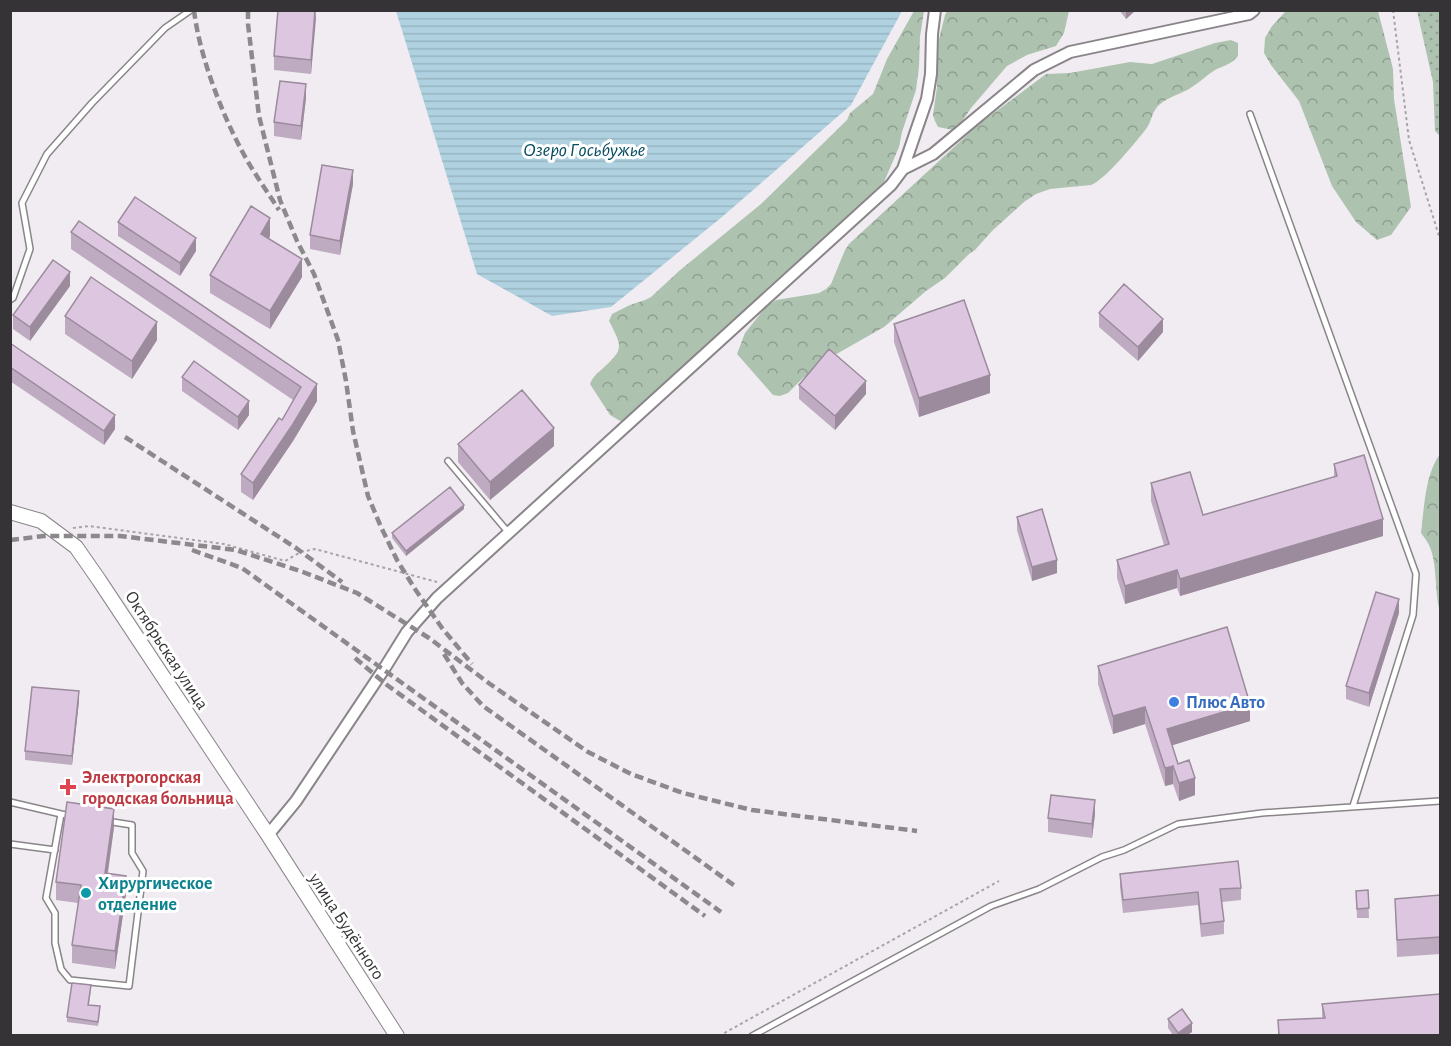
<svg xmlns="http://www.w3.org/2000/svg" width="1451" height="1046" font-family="'Alegreya Sans',sans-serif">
<defs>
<pattern id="grass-dots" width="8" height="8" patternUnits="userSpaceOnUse" patternTransform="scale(1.5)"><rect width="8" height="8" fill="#adc3b0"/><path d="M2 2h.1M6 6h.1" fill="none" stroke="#8e9f90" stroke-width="1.8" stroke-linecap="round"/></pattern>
<pattern id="forest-crowns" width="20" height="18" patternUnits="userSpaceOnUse" patternTransform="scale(1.5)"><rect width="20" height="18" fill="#adc3b0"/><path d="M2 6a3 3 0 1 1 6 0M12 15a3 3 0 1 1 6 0" fill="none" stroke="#8e9f90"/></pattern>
<pattern id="water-rules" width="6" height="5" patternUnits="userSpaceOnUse" patternTransform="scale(1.5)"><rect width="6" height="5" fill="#afd1e0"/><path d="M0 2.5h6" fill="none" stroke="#97b4c1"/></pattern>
</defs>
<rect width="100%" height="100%" fill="#f1ecf1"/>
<path fill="url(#grass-dots)" d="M1417,11H1440V136L1435,131L1433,82Z"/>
<path fill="url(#forest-crowns)" d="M914,11H924L920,37L919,67L916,90L902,132L899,147L884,182L629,418L622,422L610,415L590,384C592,378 596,374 601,370C624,349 623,348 609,321L612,314L630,305L645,300L651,297L679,271L761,204L847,120L850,113L873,94L887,59Z
M947,11H1069L1064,33L1056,46L1027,55L1007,66L971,108L959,126L953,130L938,127L935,121L933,115L937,87L936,51L945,15Z
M1286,11H1378L1393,69L1394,99L1411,207L1391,235L1377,240L1356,222L1332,186L1299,101L1271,65L1264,53L1265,38L1272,26Z
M1231,40L1238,43V56C1232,64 1223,66 1215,70C1207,75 1200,82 1192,87C1182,94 1169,96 1159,105C1152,111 1152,121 1146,129C1136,142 1105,180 1091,185L1050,189L1036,194L1024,202L992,231L975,250L969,254L945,278L926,291L884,327L826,360L815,370L803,378L788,393L780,396L773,395L737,354L745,333L765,308L776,300L819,293L826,289L831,284L845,250L849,244L978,125L1046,74L1070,73L1130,62L1152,64L1215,43Z
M1440,454V612C1434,591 1438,565 1429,545C1427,541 1424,537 1421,533C1424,509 1425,474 1440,454Z"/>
<path fill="url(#water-rules)" d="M396,11V10L902,11L851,105L722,217L611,307L552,316L477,274Z"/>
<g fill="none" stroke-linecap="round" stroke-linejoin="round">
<g stroke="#898589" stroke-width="8">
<path id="service" d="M1250,114L1416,574L1413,615L1353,806
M10,300L13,298L30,249L22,203L47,154L92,103L165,28L191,10
M448,461L508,532
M10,802L61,814
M61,814L132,825V853L143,871L129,986L70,980L61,969L55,943V913L46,898Z
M10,844L55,850
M752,1036L991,906L1039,889L1102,857L1124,850L1178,824L1262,813L1440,801"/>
</g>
<g stroke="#898589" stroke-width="14">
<path id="minor" d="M903,169L933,154L1034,70L1070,52L1249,14L1254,10
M268,835L296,801L384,669L407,632L437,598L891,185L903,169L927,99L931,74L932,34L935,10"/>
</g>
<g stroke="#898589" stroke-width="16">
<path id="tertiary" d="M10,512L41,521L76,547L99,580L268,835L397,1036"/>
</g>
<path stroke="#a7a4a7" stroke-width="2" stroke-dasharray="3 3" stroke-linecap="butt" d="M1393,10L1409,140L1440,239
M73,528L89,526L224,544L285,561L301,552L315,549L437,582
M719,1036L999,881"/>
<use href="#service" stroke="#fff" stroke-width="5"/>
<use href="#minor" stroke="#fff" stroke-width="10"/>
<use href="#tertiary" stroke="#fff" stroke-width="14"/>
<path stroke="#8c898c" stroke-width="4.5" stroke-dasharray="9 4.5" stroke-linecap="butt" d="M194,10C199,54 221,112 242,151C253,172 267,191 279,210
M248,10V24L259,116L280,200L297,241L314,274L338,340L346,381L353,431L368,496L381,527L397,560L415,589L442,628L472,664
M125,437L296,548L342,582
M10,540L44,536H120L236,550L303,572L357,593L429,638L490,684L588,752L631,774L683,793L752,810L917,831
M192,550L242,568L721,912
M444,654L462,683L483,706L735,886
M355,658L387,685L705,916"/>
</g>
<path fill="#beabc1" d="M316,10L311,74L274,70V56Z
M1119,10H1136L1126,19Z
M306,98L301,140L274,136V122Z
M353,184L340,255L310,249V235Z
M118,222L196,251L180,276L118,236Z
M71,232L317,384V401L293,441L253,500L241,492V474L282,420L293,400L71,249Z
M270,236L269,239L302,277L270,329L210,293V275Z
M70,286L30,341L13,329V315Z
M1099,313L1163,332L1138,361L1099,327Z
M65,316L157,340L132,379L65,334Z
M894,324L990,393L919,417L894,342Z
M10,343L115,429L104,445L10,381Z
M182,377L249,415L238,430L182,391Z
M799,385L866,394L835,430L799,399Z
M458,444L554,446L490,500L458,462Z
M1334,464L1383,536L1180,596L1177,588L1125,604L1117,578V560L1164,545L1151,501V483L1203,515L1334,477Z
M464,509L406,556L392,538V533Z
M1017,517L1057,573L1032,581L1017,530Z
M1399,613L1369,707L1346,699V686Z
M1098,666L1250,721L1172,745L1178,764L1195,795L1179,801L1173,784L1165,786L1145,724L1113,734L1098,684Z
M79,701L72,765L25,760V751Z
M1095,814L1092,838L1048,832V818Z
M114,827L108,873L126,894L115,969L72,963V945L78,903L56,900V882Z
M1120,874L1241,888V900L1222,902L1224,921V934L1201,937L1198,905L1123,913L1120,887Z
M1368,890L1369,918H1357L1356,891Z
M1440,895V954L1397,957L1395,899Z
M91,990L89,1005L100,1011L98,1026L67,1022V1017Z
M1322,1004L1440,1035H1278V1020L1322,1018Z
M1168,1019L1192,1032L1187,1035H1173L1168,1028Z"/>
<path fill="#9b8b9d" d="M315,10L316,19L311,74V60Z
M1126,10H1136L1126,19Z
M306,84V98L301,140V126Z
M353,170V184L340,255V241Z
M270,218V236L261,252V234Z
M196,238V251L180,276V263Z
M302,259V277L270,329V311Z
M70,272V286L30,341V327Z
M1163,319V332L1138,361V347Z
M157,322V340L132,379V361Z
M990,375V393L919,417V398Z
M866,381V394L835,430V416Z
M317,384V401L293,441L253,500V483Z
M249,401V415L238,430V417Z
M115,415V429L104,445V431Z
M554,428V446L490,500V482Z
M464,505V509L406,556V551Z
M1383,519V536L1180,596V579Z
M1057,560V573L1032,581V567Z
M1177,570V588L1125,604V586Z
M1399,599V613L1369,707V693Z
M79,691V701L72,765V756Z
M1250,704V721L1167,747V729Z
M1145,707V724L1113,734V716Z
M1173,766V784L1165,786V768Z
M1195,778V795L1179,801V783Z
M1095,800V814L1092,838V824Z
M114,809V827L105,891V873Z
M126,876V894L115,969V951Z
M1192,1023V1032L1187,1035H1178V1033Z"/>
<path fill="#ddc7e0" stroke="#9b8b9d" stroke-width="1.5" d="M278,10H315L311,60L274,56Z
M280,81L306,84L301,126L274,122Z
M322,165L353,170L340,241L310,235Z
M135,197L196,238L180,263L118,222Z
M251,206L270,218L261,234L302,259L270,311L210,275Z
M79,221L317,384L293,424L253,483L241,474L279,418L282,420L301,387L71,232Z
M53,260L70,272L30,327L13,315Z
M91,277L157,322L132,361L65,316Z
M1124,284L1163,319L1138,347L1099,313Z
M964,300L990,375L919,398L894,324Z
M10,343L115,415L104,431L10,367Z
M829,349L866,381L835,416L799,385Z
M194,361L249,401L238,417L182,377Z
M522,390L554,428L490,482L458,444Z
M1364,455L1383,519L1180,579L1177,570L1125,586L1117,560L1169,544L1151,483L1190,472L1203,515L1337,476L1334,464Z
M450,487L464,505L406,551L392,533Z
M1042,509L1057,560L1032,567L1017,517Z
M1376,592L1399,599L1369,693L1346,686Z
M1227,627L1250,704L1167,729L1178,764L1189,760L1195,778L1179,783L1173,766H1174L1165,768L1145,707L1113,716L1098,666Z
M32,687L79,691L72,756L25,751Z
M1051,795L1095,800L1092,824L1048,818Z
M67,802L114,809L105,873L126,876L115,951L72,945L81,885L56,882Z
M1238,861L1241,888L1220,889L1224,921L1201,924L1198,892L1123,900L1120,874Z
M1368,890L1369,908L1357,909L1356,891Z
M1440,895V937L1397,940L1395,899Z
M72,983L91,985L88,1005L100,1006L98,1022L67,1017Z
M1440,994V1035H1279L1278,1020L1325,1018L1322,1004Z
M1182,1009L1192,1023L1178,1033L1168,1019Z"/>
<circle fill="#3f7fe0" stroke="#fff" stroke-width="2" cx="1174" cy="702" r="6"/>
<path fill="#e0444e" stroke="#fff" stroke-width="2" d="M65 778h6v6h6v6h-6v6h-6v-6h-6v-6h6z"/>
<circle fill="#0f9aa8" stroke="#fff" stroke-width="2" cx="86" cy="893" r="6"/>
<g text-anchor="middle" stroke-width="6" stroke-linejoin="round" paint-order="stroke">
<g font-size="18" fill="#353335" stroke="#fff">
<text transform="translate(167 650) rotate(57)" y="6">Октябрьская улица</text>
<text transform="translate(347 926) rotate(57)" y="6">улица Будённого</text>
</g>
<g font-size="18" font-weight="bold" fill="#366cbe" stroke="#fff" text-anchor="start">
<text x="1186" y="708">Плюс Авто</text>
</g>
<g font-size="18" font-weight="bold" fill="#be3a42" stroke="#fff" text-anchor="start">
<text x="82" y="783">Электрогорская<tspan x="82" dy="21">городская больница</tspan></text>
</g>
<g font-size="18" font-weight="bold" fill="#0d838f" stroke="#fff" text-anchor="start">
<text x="98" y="889">Хирургическое<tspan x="98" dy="21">отделение</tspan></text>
</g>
<g font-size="20" font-style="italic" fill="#074c62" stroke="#fff">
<text x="584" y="156">Озеро Госьбужье</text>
</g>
</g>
<rect width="1451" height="1046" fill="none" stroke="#353335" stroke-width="24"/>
</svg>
